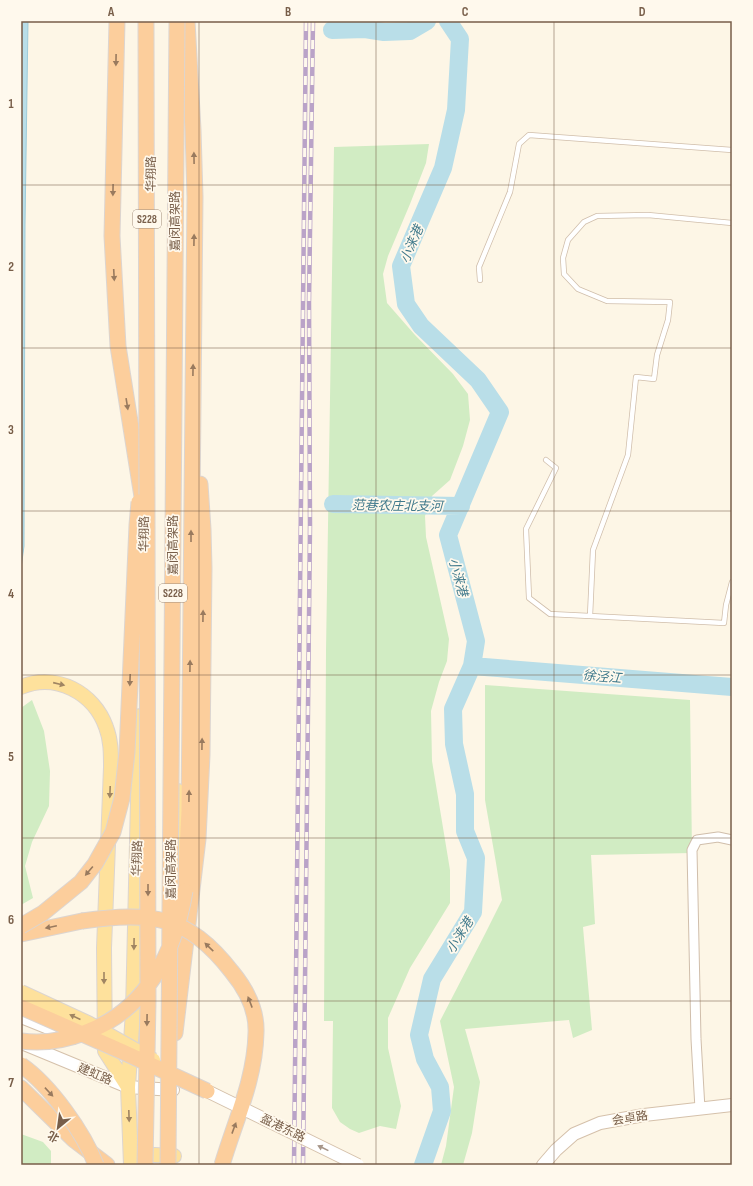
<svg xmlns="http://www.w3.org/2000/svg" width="753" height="1186" font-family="'Sofia Sans Condensed','Noto Sans SC',sans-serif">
<rect width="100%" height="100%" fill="#fdf6e6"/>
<path fill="#d1ecc3" d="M429,144L426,163L410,204L388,256L383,274L387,303L415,335L453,374L468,394L470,420L463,446L450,480L432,496L425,516L426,537L449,639L447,661L439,682L431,711L432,761L450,870V903L410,968L388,1018V1048L401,1106L396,1129L380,1126L359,1133L350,1129L340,1122L332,1108L333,1021H324L326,651L334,147Z
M485,685L690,700L692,853L591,855L595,924L583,927L592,1030L573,1038L569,1020L465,1029L480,1082L472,1133L463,1165H441L446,1146L454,1087L440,1021L485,934L502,900L496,863L485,800Z
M32,700L44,731L50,771L49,806L32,842L25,866L33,898L21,905V708Z
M21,1134L43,1142L51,1151V1165H21Z"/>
<path fill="#b9dee8" stroke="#9fccda" d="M21,21H28L25,224L24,546L21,568Z"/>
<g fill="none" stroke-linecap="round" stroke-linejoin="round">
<path stroke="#b9dee8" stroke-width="18" d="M332,30L365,29L384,32L410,31L427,21
M333,504L461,506
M472,666L732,687
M423,1165L442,1111L440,1087L425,1059L419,1035L432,979L473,912L476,858L465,831V794L454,744L453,709L472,666L476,641L448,535L500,412L478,380L421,326L406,304L401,266L443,168L456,110L460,39L448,21"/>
<g stroke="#d0beab" stroke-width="6">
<path id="service" d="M480,280L479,267L510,192L519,144L529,135L732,150
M546,460L556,468L526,529L529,598L550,614L590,616L593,550L628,455L636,377L654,379L657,355L668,320L670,302L607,301L578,289L564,274L563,258L568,240L584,222L597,216L648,215L732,223
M590,616L724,623L726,605L732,582"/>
</g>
<g stroke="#d0beab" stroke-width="11">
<path id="minor" d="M700,1109L696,1039L692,850L697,840L718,837L732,840"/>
</g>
<g stroke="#d5c1ab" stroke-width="14">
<path id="secondary" d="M21,1017L73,1038
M24,1044L128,1087L173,1090
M543,1165L556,1150L574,1134L600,1123L644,1115L732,1105"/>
</g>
<g stroke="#dcd5d0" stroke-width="16">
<path id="primary" d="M21,687C56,672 94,693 106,727C111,740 111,753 111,767L104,948L105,1051L128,1087
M178,791V881
M135,1154L174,1156
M131,1165L128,1087L133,1011L140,716"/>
</g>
<g stroke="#dcd5d0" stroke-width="17">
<path id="trunk" d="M117,21L112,236L118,346L143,503
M185,891L189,811L195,197L193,130L187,21
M21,934L82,921
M175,1033L198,839L202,755L204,568L203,529L200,484
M21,1088L73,1139L107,1165"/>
</g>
<use href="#service" stroke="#fff" stroke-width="4.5"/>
<use href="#minor" stroke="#fff" stroke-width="9"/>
<use href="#secondary" stroke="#fff" stroke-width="12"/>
<use href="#primary" stroke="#fee19c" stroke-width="14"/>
<use href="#trunk" stroke="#fcce9c" stroke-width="15"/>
<g stroke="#baa3c8" stroke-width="4.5">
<path id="rail" d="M294,1165L306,21
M303,1165L310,526L309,302L313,21"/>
</g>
<use href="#rail" stroke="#fff9ed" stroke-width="3" stroke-dasharray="9" stroke-linecap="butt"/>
<g stroke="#d5c1ab" stroke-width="14" stroke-linecap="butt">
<path id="secondary-bridge" d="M207,1091L358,1165"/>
</g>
<g stroke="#dcd5d0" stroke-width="16" stroke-linecap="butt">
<path id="primary-bridge" d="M21,992L88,1023L153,1060"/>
</g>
<g stroke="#dcd5d0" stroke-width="17" stroke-linecap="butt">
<path id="trunk-bridge" d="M82,921C151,912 187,914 232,972C246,989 257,1011 256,1033C255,1080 235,1121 222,1165
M21,926L43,913L81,882L95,864L113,832L122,798L127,752L137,525L139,502
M21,1007L123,1052L207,1091
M21,1041C43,1044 63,1041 84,1033C146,1011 175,953 185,891
M21,1065C50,1085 84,1133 96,1165
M145,1165L148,1001L146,21
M168,1165L177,21"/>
</g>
<use href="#secondary-bridge" stroke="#fff" stroke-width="12"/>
<use href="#primary-bridge" stroke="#fee19c" stroke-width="14"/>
<use href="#trunk-bridge" stroke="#fcce9c" stroke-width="15"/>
</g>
<defs><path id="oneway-solid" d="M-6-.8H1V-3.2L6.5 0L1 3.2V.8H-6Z"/></defs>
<g fill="#997a5e">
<use href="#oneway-solid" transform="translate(116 60) rotate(91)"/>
<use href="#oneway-solid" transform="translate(194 158) rotate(-91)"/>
<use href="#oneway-solid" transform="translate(113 190) rotate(91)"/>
<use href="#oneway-solid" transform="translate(194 240) rotate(-89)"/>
<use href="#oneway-solid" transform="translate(114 275) rotate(87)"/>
<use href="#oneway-solid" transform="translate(193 370) rotate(-89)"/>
<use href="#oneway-solid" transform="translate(127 404) rotate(81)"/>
<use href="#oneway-solid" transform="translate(191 536) rotate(-90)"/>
<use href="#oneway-solid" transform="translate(203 616) rotate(-89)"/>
<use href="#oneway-solid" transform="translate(190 666) rotate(-89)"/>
<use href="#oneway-solid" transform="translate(130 680) rotate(92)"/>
<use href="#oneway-solid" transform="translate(202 744) rotate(-89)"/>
<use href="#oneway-solid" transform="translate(189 796) rotate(-89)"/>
<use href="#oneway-solid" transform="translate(89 871) rotate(130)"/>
<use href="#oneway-solid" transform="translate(148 890) rotate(90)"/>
<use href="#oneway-solid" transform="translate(51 927) rotate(168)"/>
<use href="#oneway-solid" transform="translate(209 947) rotate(-136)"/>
<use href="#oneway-solid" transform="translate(250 1002) rotate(-111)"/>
<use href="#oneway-solid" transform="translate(147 1020) rotate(91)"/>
<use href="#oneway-solid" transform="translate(49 1092) rotate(47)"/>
<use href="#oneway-solid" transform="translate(234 1128) rotate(-70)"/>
</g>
<g fill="#a08562">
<use href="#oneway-solid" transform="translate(59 684) rotate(13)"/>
<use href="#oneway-solid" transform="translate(110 792) rotate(92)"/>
<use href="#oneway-solid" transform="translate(134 944) rotate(91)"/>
<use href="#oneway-solid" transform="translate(104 978) rotate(90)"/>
<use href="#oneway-solid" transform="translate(75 1017) rotate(-155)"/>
<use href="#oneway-solid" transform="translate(129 1116) rotate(88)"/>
</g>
<use fill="#a79689" href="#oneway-solid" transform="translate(323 1148) rotate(-154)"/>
<path fill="none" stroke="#785e49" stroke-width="1" stroke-opacity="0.55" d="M199,21V1165M376,21V1165M554,21V1165M21,185H732M21,348H732M21,511H732M21,675H732M21,838H732M21,1001H732"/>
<g text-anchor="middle" stroke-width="3.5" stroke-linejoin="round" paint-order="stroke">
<g fill="#fff9ed" stroke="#a08c7a" stroke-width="1">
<rect x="133" y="210" width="28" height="18" rx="3"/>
<rect x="159" y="584" width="28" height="18" rx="3"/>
</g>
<g font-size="11" font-weight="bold" fill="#785e49">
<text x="147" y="223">S228</text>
<text x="173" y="597">S228</text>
</g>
<g font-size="12" fill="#785e49" stroke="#fff9ed">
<text transform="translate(151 174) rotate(-89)" y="4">华翔路</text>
<text transform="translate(175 221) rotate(-90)" y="4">嘉闵高架路</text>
<text transform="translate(144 534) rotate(-89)" y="4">华翔路</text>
<text transform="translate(173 545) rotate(-90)" y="4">嘉闵高架路</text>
<text transform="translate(137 858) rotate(-88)" y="4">华翔路</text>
<text transform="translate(171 869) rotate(-90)" y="4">嘉闵高架路</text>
<text transform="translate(95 1074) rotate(23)" y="4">建虹路</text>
<text transform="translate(630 1118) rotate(-9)" y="4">会卓路</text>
<text transform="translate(283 1128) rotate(26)" y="4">盈港东路</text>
</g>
<g font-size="13" font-style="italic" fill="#417a8c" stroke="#fff9ed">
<text transform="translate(411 244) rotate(-67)" y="5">小涞港</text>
<text transform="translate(397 505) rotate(1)" y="5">范巷农庄北支河</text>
<text transform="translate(459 577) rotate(75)" y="5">小涞港</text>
<text transform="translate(602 676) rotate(5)" y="5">徐泾江</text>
<text transform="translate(459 935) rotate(-58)" y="5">小涞港</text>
</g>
</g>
<rect width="753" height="1186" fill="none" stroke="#fff9ed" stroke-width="44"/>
<g transform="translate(58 1128) rotate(209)" stroke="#fff9ed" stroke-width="3" paint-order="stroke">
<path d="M0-3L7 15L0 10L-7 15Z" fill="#785e49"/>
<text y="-6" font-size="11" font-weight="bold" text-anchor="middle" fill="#785e49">北</text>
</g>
<rect x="22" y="22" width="709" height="1142" fill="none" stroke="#785e49" stroke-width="1.5"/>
<g font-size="13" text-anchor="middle" font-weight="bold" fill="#785e49">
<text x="111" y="16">A</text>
<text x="288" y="16">B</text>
<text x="465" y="16">C</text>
<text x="642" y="16">D</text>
<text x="11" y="108">1</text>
<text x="11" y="271">2</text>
<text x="11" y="434">3</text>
<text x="11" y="598">4</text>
<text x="11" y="761">5</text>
<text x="11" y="924">6</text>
<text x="11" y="1087">7</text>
</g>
</svg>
